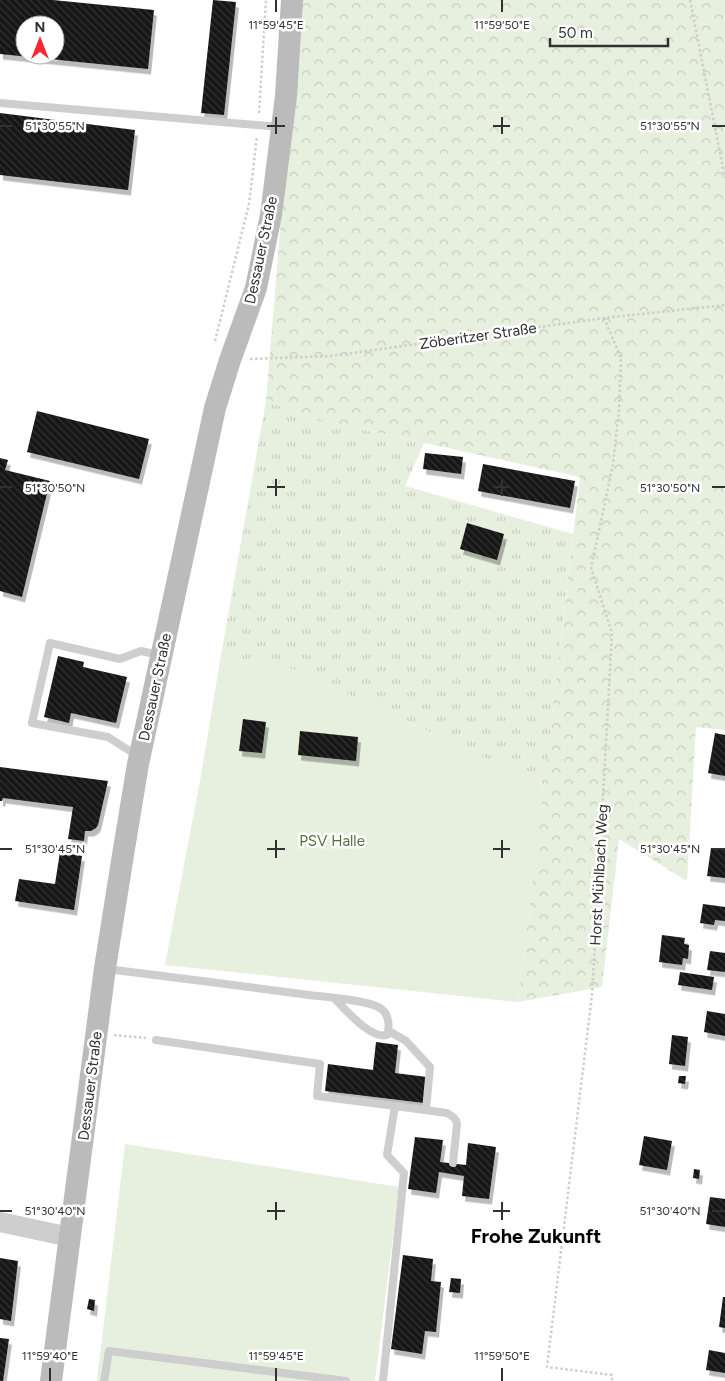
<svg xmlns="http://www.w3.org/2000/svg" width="725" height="1381" font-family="Figtree,sans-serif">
<defs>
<pattern id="grass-tufts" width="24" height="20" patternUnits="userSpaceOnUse" patternTransform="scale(1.25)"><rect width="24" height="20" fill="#e7efde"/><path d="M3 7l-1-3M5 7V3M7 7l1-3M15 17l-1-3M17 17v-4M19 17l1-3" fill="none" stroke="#c7cdbf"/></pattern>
<pattern id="forest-crowns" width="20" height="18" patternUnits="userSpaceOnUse" patternTransform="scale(1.25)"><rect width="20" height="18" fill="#e7efde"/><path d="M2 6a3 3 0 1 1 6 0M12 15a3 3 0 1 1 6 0" fill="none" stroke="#c7cdbf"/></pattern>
<pattern id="building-back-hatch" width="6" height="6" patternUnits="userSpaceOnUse" patternTransform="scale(1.25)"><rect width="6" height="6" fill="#181818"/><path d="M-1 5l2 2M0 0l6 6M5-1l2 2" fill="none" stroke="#313131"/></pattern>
<filter id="shadow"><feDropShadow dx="3" dy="5.5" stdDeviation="0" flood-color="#0004"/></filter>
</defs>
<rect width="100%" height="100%" fill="#fff"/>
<path fill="url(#grass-tufts)" d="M266,401L325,421L424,443L405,486L573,534L544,785L293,669L220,661Z"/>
<path fill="url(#forest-crowns)" d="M299,0H725V730L696,727L687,881L619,839L602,987L518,1002L580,477L325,421L266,401Z"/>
<path fill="#e7efde" d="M220,661L293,669L544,785L518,1002L165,965L202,770Z
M125,1144L399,1187L375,1381H97Z"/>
<path fill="url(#building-back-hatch)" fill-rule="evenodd" filter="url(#shadow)" d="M0,0H53L154,10L148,69L0,54ZM25,25H55V55H25Z
M213,0L236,2L224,115L201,113Z
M0,113L135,130L128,190L0,175Z
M37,411L149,439L139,479L27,452Z
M425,453L463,457L461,474L423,469Z
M0,458L8,460L5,470L50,481L22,597L0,591Z
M483,464L575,481L570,508L478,491Z
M467,523L504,534L497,560L460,549Z
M58,656L84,662L83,667L127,677L116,723L71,713L69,723L44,717Z
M243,719L266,722L262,753L239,751Z
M300,731L358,737L356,761L298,755Z
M715,733L725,735V776L708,773Z
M0,767L108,781L98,825L96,828L91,831H85L84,841L68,839L73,807L3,798L2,801H0Z
M711,848L725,850V878L707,876Z
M60,852L82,856L74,910L15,901L19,879L55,884Z
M703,904L725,907V921L715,920L714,925L700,923Z
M662,935L685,938L684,944L689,945L688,959L683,958L682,965L659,962Z
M710,951L725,953V972L707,970Z
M680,972L714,977L712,990L678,985Z
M707,1011L725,1014V1036L704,1032Z
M672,1035L688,1037L685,1066L669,1064Z
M376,1042L398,1045L395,1073L427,1077L424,1103L325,1091L328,1064L373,1070Z
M679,1076H686L685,1084L678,1083Z
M644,1136L672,1141L667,1170L639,1165Z
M415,1137L443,1140L440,1162L466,1165L468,1143L496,1147L489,1199L462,1196L464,1176L439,1172L436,1193L408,1189Z
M694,1169L700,1170L699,1179L693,1178Z
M710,1197L725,1199V1227L706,1224Z
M403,1255L433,1259L431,1281L441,1282L436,1332L425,1331L422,1354L391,1349Z
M0,1258L18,1261L11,1321L0,1319Z
M451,1278L461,1279L460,1293L449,1292Z
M723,1297H725V1328L719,1327Z
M89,1299L95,1300L94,1311L87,1309Z
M0,1338L9,1339L3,1381H0Z
M709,1350L725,1353V1373L706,1370Z"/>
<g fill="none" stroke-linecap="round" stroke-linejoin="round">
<path stroke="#cecece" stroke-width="2.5" stroke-dasharray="2.5 2.5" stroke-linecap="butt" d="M690,0L725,178
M259,113L266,0
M604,318L621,358L619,410L613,464L591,568L612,633L592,995L547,1367L612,1375V1381
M215,341L249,204L257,136
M250,359L331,356L604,318L725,305
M114,1035L146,1038
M43,1212L55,1209"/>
<path stroke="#cecece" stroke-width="8" d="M0,103L280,127
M136,755L108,737L32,723L50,643L120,659L141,651L159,655
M107,969C174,977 242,986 309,995C326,997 367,1000 380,1008C389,1013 390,1027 387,1035C371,1040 345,1009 334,998
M389,1031L406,1041L430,1067L426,1110
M156,1040L320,1064L317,1096L395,1106
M104,1381L109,1351L346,1381
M383,1381L404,1173L387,1155L395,1106L447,1113C452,1116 456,1118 457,1124L453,1163"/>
<path stroke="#cecece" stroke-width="20" d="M0,1222L70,1237"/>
<path stroke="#bbb" stroke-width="22" d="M51,1381L105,968L123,855L138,764L215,408L230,360L256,288L271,215L286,96L292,0"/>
</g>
<path fill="none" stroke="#313131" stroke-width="2" d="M276,0V12M502,0V12M276,117V134M502,117V134M0,126H12M267,126H285M493,126H510M712,126H725M276,479V496M502,479V496M0,487H12M267,487H285M493,487H510M712,487H725M276,840V858M502,840V858M0,849H12M267,849H285M493,849H510M712,849H725M276,1202V1220M502,1202V1220M0,1211H12M267,1211H285M493,1211H510M712,1211H725M50,1368V1381M276,1368V1381M502,1368V1381"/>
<g text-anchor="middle" stroke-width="5" stroke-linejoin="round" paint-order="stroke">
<g font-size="15" fill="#313131" stroke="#fff">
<text transform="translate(261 250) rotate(-78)" y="5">Dessauer Straße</text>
<text transform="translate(478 336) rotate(-8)" y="5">Zöberitzer Straße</text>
<text transform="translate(155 687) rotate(-78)" y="5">Dessauer Straße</text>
<text transform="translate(599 875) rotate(-87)" y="5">Horst Mühlbach Weg</text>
<text transform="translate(90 1086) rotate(-83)" y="5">Dessauer Straße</text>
</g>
<g font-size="15" fill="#52713a" stroke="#fff">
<text x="332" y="846">PSV Halle</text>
</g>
<g font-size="20" font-weight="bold" fill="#000" stroke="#fff">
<text x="536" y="1243">Frohe Zukunft</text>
</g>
</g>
<g font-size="12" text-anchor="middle" fill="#313131" stroke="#fff" stroke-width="5" stroke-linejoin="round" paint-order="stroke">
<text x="276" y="29">11°59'45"E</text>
<text x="502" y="29">11°59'50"E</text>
<text x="55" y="130">51°30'55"N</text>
<text x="670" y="130">51°30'55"N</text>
<text x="55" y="492">51°30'50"N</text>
<text x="670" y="492">51°30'50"N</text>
<text x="55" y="853">51°30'45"N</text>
<text x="670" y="853">51°30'45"N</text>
<text x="55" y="1215">51°30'40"N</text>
<text x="670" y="1215">51°30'40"N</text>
<text x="50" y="1360">11°59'40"E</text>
<text x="276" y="1360">11°59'45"E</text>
<text x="502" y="1360">11°59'50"E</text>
</g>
<g transform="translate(40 40)"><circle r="24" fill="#ffffff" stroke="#adadad"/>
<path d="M0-4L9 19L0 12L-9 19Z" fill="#f22933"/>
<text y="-8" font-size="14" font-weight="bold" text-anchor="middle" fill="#313131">N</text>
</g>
<path d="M550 38v8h118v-8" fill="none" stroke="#313131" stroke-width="2.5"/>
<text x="558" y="38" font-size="15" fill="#313131" stroke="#ffffff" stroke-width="4" paint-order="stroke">50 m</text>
</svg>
